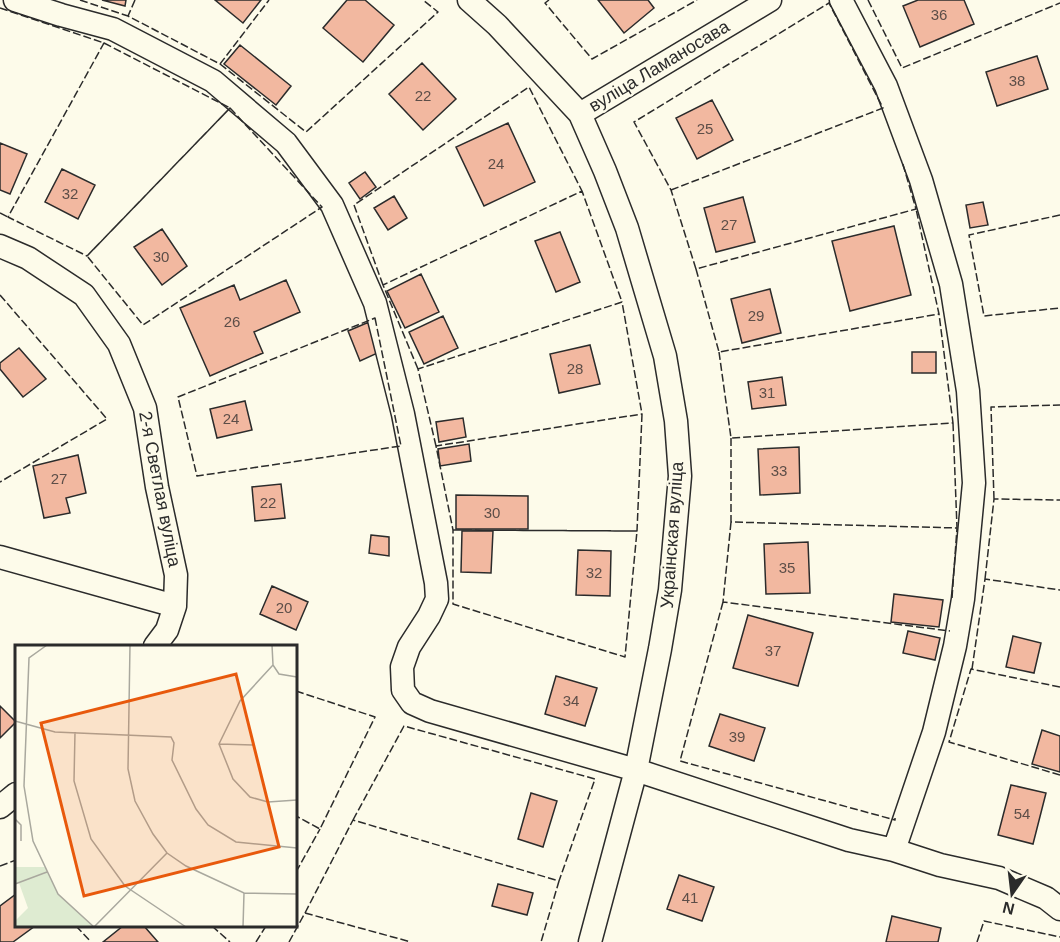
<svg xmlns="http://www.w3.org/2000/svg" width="1060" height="942" font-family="Helvetica,sans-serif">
<rect width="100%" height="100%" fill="#fdfbea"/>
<path fill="#f2b8a0" stroke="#2b2b2b" stroke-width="1.5" d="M102,0H126L125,6Z
M215,0H261L243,23Z
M347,0H365L394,25L363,62L323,28Z
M598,0H648L654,8L624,33Z
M918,0H964L974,24L920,47L903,6Z
M240,45L291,86L276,105L224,64Z
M1037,56L1048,89L997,106L986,72Z
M422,63L456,99L423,130L389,94Z
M712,100L733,140L697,159L676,118Z
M508,123L535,182L484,206L456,147Z
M0,143L27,154L10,194L0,190Z
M62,169L95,185L78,219L45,202Z
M365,172L376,187L360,199L349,183Z
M394,196L407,218L388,230L374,208Z
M743,197L755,242L716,252L704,208Z
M983,202L988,225L970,228L966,205Z
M894,226L911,295L850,311L832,241Z
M162,229L187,266L162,285L134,247Z
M560,232L580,282L556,292L535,241Z
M421,274L439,312L405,328L387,291Z
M286,280L300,312L254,332L263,353L210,376L180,308L234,285L240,300Z
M770,289L781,333L742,343L731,299Z
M443,316L458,348L424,364L409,332Z
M369,322L382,351L360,361L348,331Z
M590,345L600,384L559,393L550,354Z
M19,348L46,379L23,397L0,369V363Z
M912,352H936V373H912Z
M782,377L786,405L752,409L748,382Z
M245,401L252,430L217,438L210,409Z
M463,418L466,437L439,442L436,422Z
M469,444L471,461L440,466L438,449Z
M799,447L800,493L760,495L758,449Z
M78,455L86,493L66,498L70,513L44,518L33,466Z
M281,484L285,518L255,521L252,487Z
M456,495L528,496V529H456Z
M462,531H493L491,573L461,572Z
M371,535L389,537V556L369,553Z
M808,542L810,593L766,594L764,544Z
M578,550L611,551L610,596L576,595Z
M272,586L308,602L296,630L260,614Z
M894,594L943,600L939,627L891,622Z
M748,615L813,633L798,686L733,668Z
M908,631L940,638L935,660L903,653Z
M1013,636L1041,643L1034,673L1006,667Z
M556,676L597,688L585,726L545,714Z
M0,706L16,722L0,738Z
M720,714L765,728L754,761L709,746Z
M1042,730L1060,736V772L1032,764Z
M1011,785L1046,793L1033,844L998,835Z
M531,793L557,801L543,847L518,839Z
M679,875L714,887L702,921L667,909Z
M498,884L533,893L527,915L492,906Z
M16,894V926H35L13,942H0V906Z
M892,916L941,928L938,942H886Z
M123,926H144L158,942H103Z"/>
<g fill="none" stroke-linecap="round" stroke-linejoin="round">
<g stroke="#2b2b2b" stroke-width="25">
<path id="minor" d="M15,0L61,15L113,29L213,81L286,143L332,205L375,303L403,414L436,583L437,599L429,616L409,647L402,667L403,690L412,703L430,711L636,770L849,840L894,850L940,865L999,878L1046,898L1060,909
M469,0L497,25L580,114L605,171L627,228L665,356L676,421L680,476L670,590L660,649L636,770L590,942
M841,0L886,86L921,180L951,284L968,391L974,483L963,599L955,646L934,732L894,850
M580,114L770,0
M0,246L28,258L84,295L119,344L145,408L157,487L176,575L175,606L167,630L155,646
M0,557L175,606
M0,807L16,794"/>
</g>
<use href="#minor" stroke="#fdfbea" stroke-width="22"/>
<path stroke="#2b2b2b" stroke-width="1.5" stroke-dasharray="8 3" stroke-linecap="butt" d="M80,0L128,16L129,14
M135,0L128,16L220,64L269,0
M549,0L545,3L592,59L697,0
M868,0L902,68L1060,3
M0,8L104,43L103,44
M104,43L230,108L87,256L8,217Z
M220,64L306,132L438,12L423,0
M230,108L322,207L143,325L87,256Z
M671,190L883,108L829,3L634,122L671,190L696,269L916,209L902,161
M0,213L8,217L9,215
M1060,215L969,235L984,316L1060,308
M696,269L719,352L939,314L916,209
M383,285L354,205L529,87L582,191
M0,295L107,419L0,482
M375,318L401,446L197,476L178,397Z
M719,352L731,438L953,423L939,314
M418,369L383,285L582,191L622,302
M642,414L637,531L453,530L436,446Z
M731,438V522L957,528L953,423
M436,446L418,369L622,302L642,414
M994,499L991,407L1060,405
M731,522L723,602L950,631
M453,530L637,531L625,657L453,604Z
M985,579L994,499L1060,500
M952,598L957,528
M723,602L680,761L895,820V818
M972,669L985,579L1060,590
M1060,687L971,669L949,742L1060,775
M296,691L375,717L320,829L296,816
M353,820L404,726L595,779L559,881
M0,866L16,860
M296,872L320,829
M305,913L353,820L559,881L541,942
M76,926L91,942
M212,926L230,942
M256,942L266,926
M289,942L305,913L411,942
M977,942L984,921L1060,937"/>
</g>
<g text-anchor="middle" stroke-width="4.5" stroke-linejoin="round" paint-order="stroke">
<g font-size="15" fill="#5d4e48">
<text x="939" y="20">36</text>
<text x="1017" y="86">38</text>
<text x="423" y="101">22</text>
<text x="705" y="134">25</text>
<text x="496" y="169">24</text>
<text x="70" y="199">32</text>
<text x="729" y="230">27</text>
<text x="161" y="262">30</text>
<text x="756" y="321">29</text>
<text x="232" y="327">26</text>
<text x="575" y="374">28</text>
<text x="767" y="398">31</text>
<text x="231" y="424">24</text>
<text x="779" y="476">33</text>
<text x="59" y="484">27</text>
<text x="268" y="508">22</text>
<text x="492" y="518">30</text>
<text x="787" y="573">35</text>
<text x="594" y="578">32</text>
<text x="284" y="613">20</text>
<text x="773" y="656">37</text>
<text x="571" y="706">34</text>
<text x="737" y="742">39</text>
<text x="1022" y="819">54</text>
<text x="690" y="903">41</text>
</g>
<g font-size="18" fill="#2b2b2b" stroke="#fdfbea">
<text transform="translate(659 66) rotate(-31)" y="6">вуліца Ламаносава</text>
<text transform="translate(160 489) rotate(79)" y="6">2-я Светлая вуліца</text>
<text transform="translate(672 535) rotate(-86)" y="6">Украінская вуліца</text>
</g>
</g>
<g transform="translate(15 645)">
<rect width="282" height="282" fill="#fdfbea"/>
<path d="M0,222H30L43,249L79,282H1L0,276L13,263L4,238L0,239Z" fill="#deebd1"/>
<path fill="none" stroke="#a9a89e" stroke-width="1.5" d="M32,0L14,13L9,141L18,196L43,249L79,282M115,0L113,124L120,156L138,189L152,208L171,221L229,248L282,249M257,0L258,20L225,56L204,99L218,134L235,152L253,157L282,155M258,20L264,29L282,32M0,76L40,87L156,92L159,98L157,115L181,164L193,180L221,197L282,203M60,87L59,136L76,194L110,241L171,282M204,99L238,100M0,174L6,180V196M0,239L32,227M79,282L152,208M228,282L229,248"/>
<path fill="#e8590c" fill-opacity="0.15" stroke="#e8590c" stroke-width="3" d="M221,29L264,202L69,251L26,78Z"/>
<rect width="282" height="282" fill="none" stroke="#2b2b2b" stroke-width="3"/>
</g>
<g transform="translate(1012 894) rotate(194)" stroke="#fdfbea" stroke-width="4.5" paint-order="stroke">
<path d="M0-4.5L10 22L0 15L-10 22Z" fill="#2b2b2b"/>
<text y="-9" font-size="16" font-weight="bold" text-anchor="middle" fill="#2b2b2b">N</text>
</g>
</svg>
